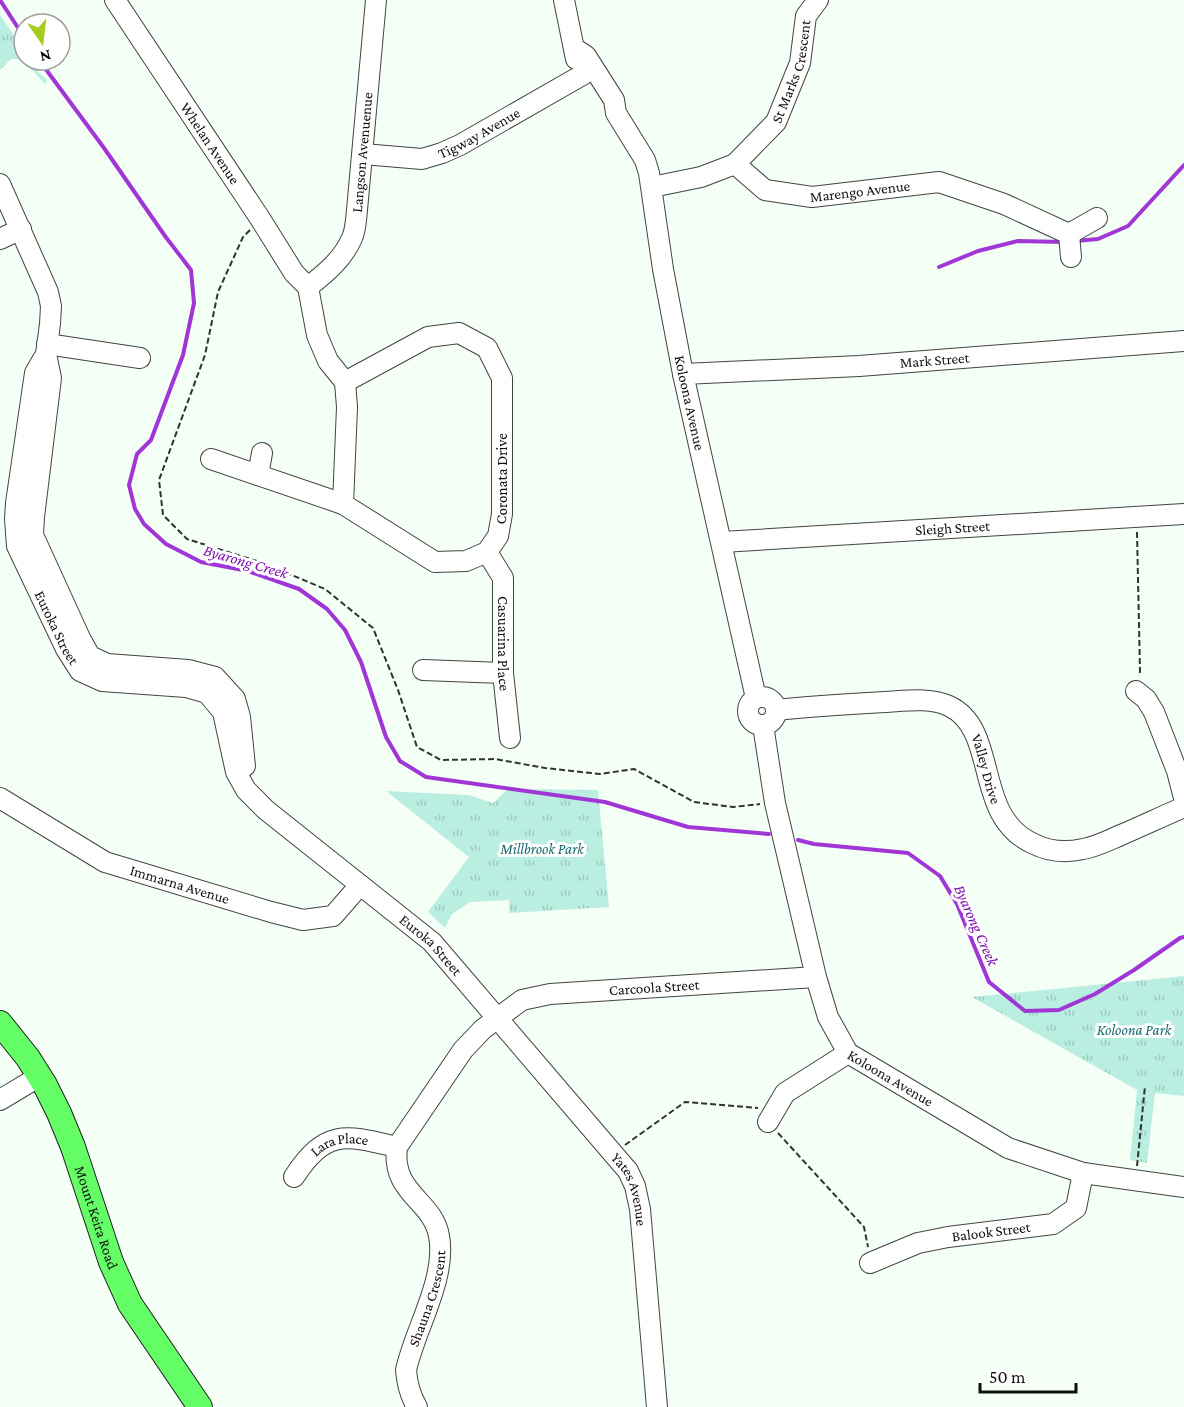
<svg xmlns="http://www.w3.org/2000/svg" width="1184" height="1407" font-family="'Crimson Pro',serif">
<defs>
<pattern id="park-tufts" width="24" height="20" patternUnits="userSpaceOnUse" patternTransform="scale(1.5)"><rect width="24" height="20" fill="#b9eee0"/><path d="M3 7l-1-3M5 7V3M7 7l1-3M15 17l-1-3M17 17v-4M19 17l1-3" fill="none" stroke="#9ecbbf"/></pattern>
</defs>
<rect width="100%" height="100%" fill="#f4fff5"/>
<path fill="url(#park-tufts)" d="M0,15L24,50V60H31L39,73L47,80L45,84L33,71L18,59H11L0,70Z
M508,789L598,790L609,907L509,913V900L470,902L452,914L445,928L428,912L469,857L386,791L468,795L493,803Z
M1184,976V1096L1155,1093L1147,1163L1130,1160L1137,1090L972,997Z"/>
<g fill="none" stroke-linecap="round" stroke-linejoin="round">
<path stroke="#a136d7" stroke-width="4" d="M0,0L24,37
M39,60L104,148L165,236L191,270L194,303L183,355L151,440L137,454L129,485L135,509L144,524L166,544L201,562L248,571L299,589L327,609L345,630L361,662L386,737L400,761L426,777L605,802L688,827L769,834
M1076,241L1098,239L1128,226L1184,165
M939,267L978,251L1018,241L1063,242
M798,840L814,844L908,853L940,876L957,904L989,982L1025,1011L1059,1010L1095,994L1134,970L1180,938L1184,937"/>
<g stroke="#434343" stroke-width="22">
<g id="minor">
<path id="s1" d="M115,0L261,220L294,273L308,287"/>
<path d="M564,0L576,59"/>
<path id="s2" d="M574,48L586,56L614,100L616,113L645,160L649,173L663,269L683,374L756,698"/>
<path id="s3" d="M363,154L422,159L442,153L460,145L584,74"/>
<path id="s4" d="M735,164L776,122L800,63L806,16L818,0"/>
<path id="s5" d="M0,184L48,292L51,306L50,324L46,354L35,373L16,503L15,519L17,546L66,649L80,671L102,681L186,687L207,693L223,712L236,772L246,790L266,810L432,942L628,1171L635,1186L640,1209L657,1407"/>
<path id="s6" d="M652,187L701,177L735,164L765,190L812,197L939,182L1004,204L1069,234L1071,257"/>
<path d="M1069,234L1097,218"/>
<path d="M0,239L21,229"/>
<path id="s7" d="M308,287L317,335L328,361L345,382L347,407L343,504L435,562L466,561L487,552L498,536L502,514V378L487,348L459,333L428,337L345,382"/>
<path id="s8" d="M308,287C326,273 343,259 352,238C356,229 356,219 357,210L376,0"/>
<path d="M47,344L140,358"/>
<path d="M46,354L51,378L34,517L33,535L80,638L90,656L107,664L188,670L215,677L235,699L240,717L245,766"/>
<path id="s9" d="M683,374L859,366L1184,341"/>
<path d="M211,459L343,504"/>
<path d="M258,475L262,453"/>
<path id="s10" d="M722,542L1184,514"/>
<path id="s11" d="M487,552L503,578V673L510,738"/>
<path d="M423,670L503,673"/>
<path d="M1136,691L1146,699L1154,712L1177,771L1184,798"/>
<circle cx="762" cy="711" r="14"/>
<path id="s12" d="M776,710C812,706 848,704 885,702C905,701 930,697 949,706C1000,730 972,817 1034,844C1050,852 1065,853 1083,849C1096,847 1109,840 1121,835C1142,826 1163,816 1184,807"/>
<path id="s13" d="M763,725L775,803L816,977L828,1017L848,1053L1008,1148L1083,1173L1184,1187"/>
<path id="s14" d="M0,798L105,862L271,912L303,920L333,916L360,885"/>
<path d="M0,1100L40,1076"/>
<path d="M768,1122L785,1093L848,1053"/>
<path id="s15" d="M294,1177C326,1128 346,1135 397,1147"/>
<path id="s16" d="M870,1263L918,1243L948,1237L1053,1224L1076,1208L1083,1173"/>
<path id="s17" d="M417,1407C410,1395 407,1384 406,1370C415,1329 447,1278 439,1236C433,1200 391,1194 397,1147L463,1050L483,1029L522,1000L550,994L816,977"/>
</g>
</g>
<g stroke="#212121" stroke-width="26">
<g id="major">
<path id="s18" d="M0,1023L28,1058L45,1085L59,1113L73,1147L111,1262L130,1304L200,1407"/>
</g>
</g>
<path stroke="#323232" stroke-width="2" stroke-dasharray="6 3" stroke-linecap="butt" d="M250,230L243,237L218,292L205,355L159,480L163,515L187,539L263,563L325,589L373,628L398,690L417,747L441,760L495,759L545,768L600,774L634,769L694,802L733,807L760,804
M1137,532L1140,671L1139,676
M778,1133L864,1227L868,1247
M625,1145L685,1102L758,1108
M1137,1166L1145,1086"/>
<use href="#minor" stroke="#fff" stroke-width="20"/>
<use href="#major" stroke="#64ff67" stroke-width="24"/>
</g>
<g text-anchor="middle" stroke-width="6" stroke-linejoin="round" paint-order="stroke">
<g font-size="15" fill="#101010" stroke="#fff">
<text dy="5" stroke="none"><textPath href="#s4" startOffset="112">St Marks Crescent</textPath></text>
<text dy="5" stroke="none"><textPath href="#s3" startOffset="122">Tigway Avenue</textPath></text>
<text dy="5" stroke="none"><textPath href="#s1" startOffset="172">Whelan Avenue</textPath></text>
<text dy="5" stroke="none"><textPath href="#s8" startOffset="153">Langson Avenuenue</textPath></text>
<text dy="5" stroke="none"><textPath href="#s6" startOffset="222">Marengo Avenue</textPath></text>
<text dy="5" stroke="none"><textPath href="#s9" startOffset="252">Mark Street</textPath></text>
<text dy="5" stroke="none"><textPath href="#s2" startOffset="382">Koloona Avenue</textPath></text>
<text dy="5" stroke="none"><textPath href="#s7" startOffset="466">Coronata Drive</textPath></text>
<text dy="5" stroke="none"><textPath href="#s10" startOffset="231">Sleigh Street</textPath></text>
<text dy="5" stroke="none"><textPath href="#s5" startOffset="468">Euroka Street</textPath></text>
<text dy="5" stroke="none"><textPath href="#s11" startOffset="96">Casuarina Place</textPath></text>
<text dy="5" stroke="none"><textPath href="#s12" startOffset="250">Valley Drive</textPath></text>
<text dy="5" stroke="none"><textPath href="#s14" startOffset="201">Immarna Avenue</textPath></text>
<text dy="5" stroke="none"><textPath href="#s5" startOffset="996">Euroka Street</textPath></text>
<text dy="5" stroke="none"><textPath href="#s17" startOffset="608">Carcoola Street</textPath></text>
<text dy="5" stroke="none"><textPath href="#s13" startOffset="390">Koloona Avenue</textPath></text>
<text dy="5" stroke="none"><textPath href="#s15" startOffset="60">Lara Place</textPath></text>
<text dy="5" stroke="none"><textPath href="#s5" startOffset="1314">Yates Avenue</textPath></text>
<text dy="5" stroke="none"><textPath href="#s18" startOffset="219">Mount Keira Road</textPath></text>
<text dy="5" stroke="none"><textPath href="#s16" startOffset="126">Balook Street</textPath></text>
<text dy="5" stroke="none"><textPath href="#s17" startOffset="114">Shauna Crescent</textPath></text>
</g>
<g font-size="15" font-style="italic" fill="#1a6a6f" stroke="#fff">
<text x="542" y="854">Millbrook Park</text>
<text x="1134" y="1035">Koloona Park</text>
</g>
<g font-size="16" font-style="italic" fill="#7e0ead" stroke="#fff">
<text transform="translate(246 561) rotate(16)" y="6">Byarong Creek</text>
<text transform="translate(977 925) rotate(66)" y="6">Byarong Creek</text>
</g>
</g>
<g transform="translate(42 42) rotate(166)"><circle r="28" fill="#ffffff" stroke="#9f9f9f" stroke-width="1.5"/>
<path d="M0-4.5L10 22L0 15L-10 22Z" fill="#a6cc1d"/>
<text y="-9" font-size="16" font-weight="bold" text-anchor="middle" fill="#101010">N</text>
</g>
<path d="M980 1383v9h96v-9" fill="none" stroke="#101010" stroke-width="3"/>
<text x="989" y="1383" font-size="18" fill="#101010" stroke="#ffffff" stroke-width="4.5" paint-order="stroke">50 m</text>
</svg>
